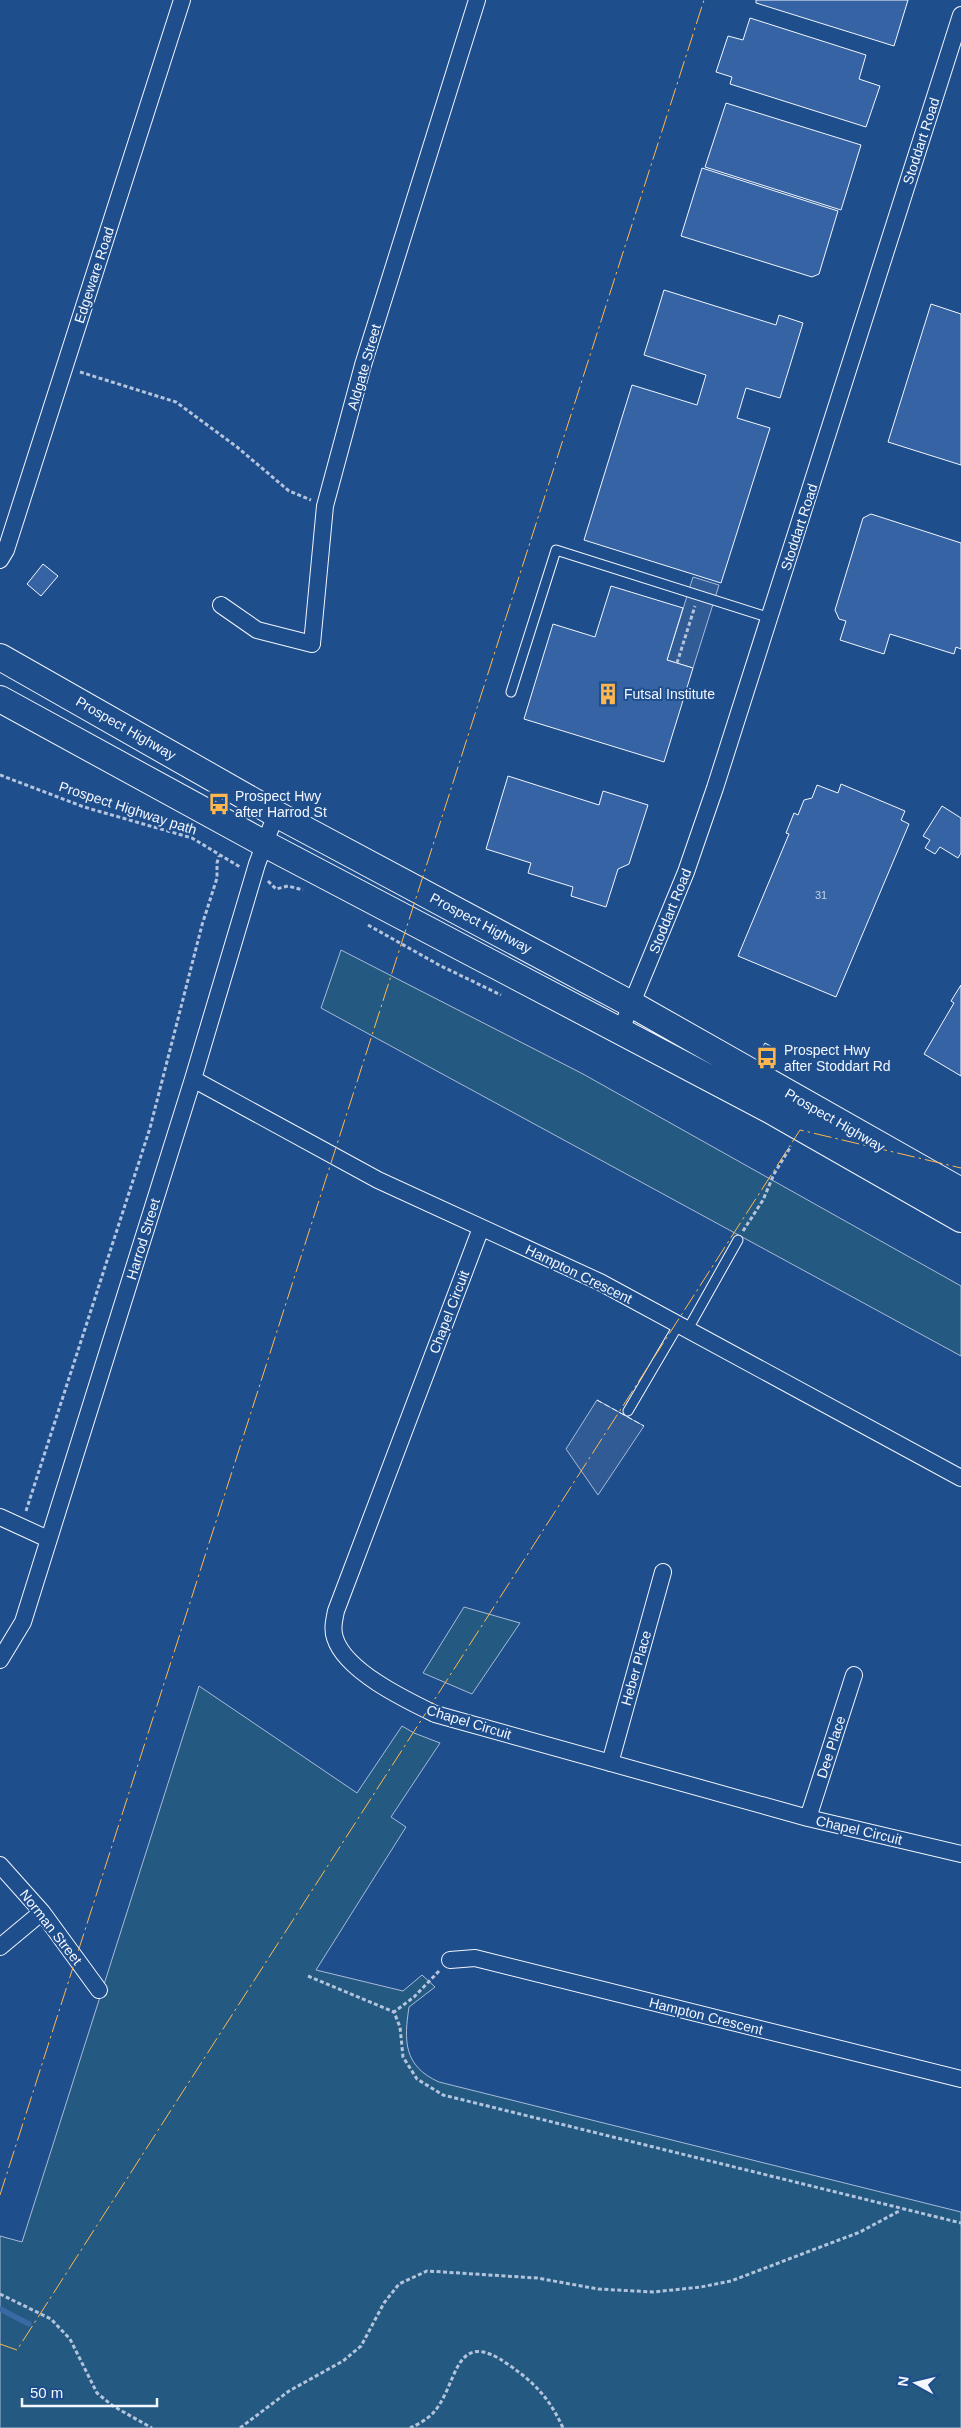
<svg xmlns="http://www.w3.org/2000/svg" width="961" height="2428" font-family="Arial,sans-serif">
<rect width="100%" height="100%" fill="#1f4e8c"/>
<path fill="#245a82" stroke="#a8bbd7" d="M341,950L583,1074L961,1286V1356L321,1008Z
M464,1607L520,1623L472,1694L423,1673Z
M199,1686L357,1793L402,1726L414,1733L440,1743L391,1817L406,1827L316,1970L403,1991L422,1975L435,1987L409,2007C404,2040 403,2066 439,2082L961,2212V2428H0V2236L22,2242Z"/>
<path fill="#305b95" stroke="#a8bbd7" d="M693,577L719,585L693,668L667,660Z
M597,1400L644,1426L598,1495L566,1449Z"/>
<g fill="none" stroke-linecap="round" stroke-linejoin="round">
<path stroke="#3b69a3" stroke-width="5.5" d="M0,2309L29,2324"/>
</g>
<path fill="#3563a3" stroke="#f2f6ff" d="M756,0H908L894,46L756,3Z
M750,18L866,55L859,79L880,86L866,127L730,84L732,77L716,72L728,36L743,40Z
M726,103L861,145L841,210L705,167Z
M702,168L838,211L819,274L812,277L681,236Z
M664,290L776,325L779,315L803,323L780,398L746,388L737,418L770,428L721,583L584,540L632,385L697,405L706,375L644,355Z
M931,304L961,314V465L888,442Z
M871,514L961,543V649L956,647L954,654L890,634L884,654L840,640L846,621L839,619L835,610L863,518Z
M43,564L58,576L41,596L27,584Z
M611,586L683,608L667,660L693,668L664,762L524,719L553,624L595,637Z
M508,776L599,805L603,791L648,805L629,864L618,869L606,907L571,896L573,887L528,873L531,863L486,849Z
M841,784L905,811L901,820L909,824L836,997L738,956L789,834L786,833L794,813L798,815L804,800L812,798L817,785L838,793Z
M942,806L961,818V853L958,858L940,847L935,854L925,848L930,840L923,836Z
M961,985V1076L924,1054L954,1003L951,1001Z
M765,1043L774,1048L771,1053L762,1048Z"/>
<g fill="none" stroke-linecap="round" stroke-linejoin="round">
<g stroke="#f2f6ff" stroke-width="11">
<path id="service" d="M511,692L556,550L770,618
M688,1329L738,1240
M628,1411L679,1324"/>
</g>
<g stroke="#f2f6ff" stroke-width="18">
<path id="minor" d="M0,560L6,550L182,0
M221,605L257,630L312,644L325,506L363,365L477,0
M620,1032L686,872L715,788L961,15
M193,1079L378,1180L600,1282L961,1478
M481,1228L336,1611C334,1621 332,1629 335,1638C345,1671 406,1700 435,1714L808,1818L961,1854
M0,1517L48,1539
M0,1660L23,1622L193,1079L257,864L276,814
M610,1763L663,1572
M808,1818L854,1675
M0,1865L42,1912L99,1990
M0,1947L42,1912
M450,1960L475,1958L961,2079"/>
</g>
<g stroke="#f2f6ff" stroke-width="28">
<path id="primary" d="M0,657L276,814L633,1005L961,1191
M0,699L265,844L770,1110L961,1219"/>
</g>
<path stroke="#b3c4dc" stroke-width="3" stroke-dasharray="4 2.5" stroke-linecap="butt" d="M80,372L176,402L237,447L289,491L311,500
M677,663L695,606
M0,775L84,807L192,838L240,867
M268,881L276,889L288,886L303,890
M368,925L439,965L501,995
M743,1231L763,1200L774,1174L791,1146
M26,1511L150,1128L202,925L217,878V863L219,856
M439,1971L414,1997L394,2012L400,2027L403,2057L417,2079L443,2095L961,2223
M308,1976L394,2012
M0,2294L51,2319L70,2339L97,2393L113,2406L152,2428
M240,2428L289,2391L343,2361L361,2346L384,2303L399,2284L427,2271L537,2278L598,2289L653,2292L701,2287L731,2281L860,2232L901,2210
M410,2428C417,2425 426,2420 432,2414C459,2387 452,2324 509,2365C535,2383 550,2399 563,2428"/>
<use href="#service" stroke="#1f4e8c" stroke-width="9"/>
<use href="#minor" stroke="#1f4e8c" stroke-width="16"/>
<use href="#primary" stroke="#1f4e8c" stroke-width="26"/>
<path stroke="#f2f6ff" stroke-width="1" stroke-dasharray="6 2.5" stroke-linecap="butt" d="M597,1400L644,1426"/>
<path stroke="#ffb74d" stroke-width="1" stroke-dasharray="18 4 2.5 4" stroke-linecap="butt" d="M0,2195L704,0
M0,2344L17,2350L800,1130L961,1168"/>
</g>
<defs>
<g id="building-bare" transform="scale(1.725)"><path d="M-4-6H4V6H1V3H-1V6H-4ZM-2.5-4.3h1.7v1.8h-1.7ZM.8-4.3h1.7v1.8H.8ZM-2.5-1h1.7V.8h-1.7ZM.8-1h1.7V.8H.8Z" fill="#ffb74d" stroke="#1f4e8c" stroke-width="2.5" paint-order="stroke"/></g>
<g id="bus-bare" transform="scale(1.725)"><path d="M-5-6H5V4H4V6H2V4H-2V6H-4V4H-5ZM-3.5-4V0h7V-4ZM-3.5 1.2v1.5H-2V1.2ZM2 1.2v1.5H3.5V1.2Z" fill="#ffb74d" stroke="#1f4e8c" stroke-width="2.5" paint-order="stroke"/></g>
</defs>
<g fill-rule="evenodd">
<use href="#building-bare" x="608" y="694"/>
<use href="#bus-bare" x="219" y="804"/>
<use href="#bus-bare" x="767" y="1058"/>
</g>
<g text-anchor="middle" stroke-width="4" stroke-linejoin="round" paint-order="stroke">
<g font-size="11" fill="#c3d1e8">
<text x="821" y="899">31</text>
</g>
<g font-size="14" fill="#f2f6ff" stroke="#1f4e8c">
<text transform="translate(921 141) rotate(-72)" y="5">Stoddart Road</text>
<text transform="translate(94 275) rotate(-72)" y="5">Edgeware Road</text>
<text transform="translate(364 367) rotate(-74)" y="5">Aldgate Street</text>
<text transform="translate(799 527) rotate(-72)" y="5">Stoddart Road</text>
<text transform="translate(126 728) rotate(30)" y="5">Prospect Highway</text>
<text transform="translate(128 808) rotate(18)" y="5">Prospect Highway path</text>
<text transform="translate(670 911) rotate(-68)" y="5">Stoddart Road</text>
<text transform="translate(481 923) rotate(28)" y="5">Prospect Highway</text>
<text transform="translate(835 1120) rotate(30)" y="5">Prospect Highway</text>
<text transform="translate(143 1239) rotate(-73)" y="5">Harrod Street</text>
<text transform="translate(579 1274) rotate(26)" y="5">Hampton Crescent</text>
<text transform="translate(449 1312) rotate(-69)" y="5">Chapel Circuit</text>
<text transform="translate(636 1668) rotate(-74)" y="5">Heber Place</text>
<text transform="translate(469 1722) rotate(17)" y="5">Chapel Circuit</text>
<text transform="translate(831 1747) rotate(-72)" y="5">Dee Place</text>
<text transform="translate(859 1830) rotate(13)" y="5">Chapel Circuit</text>
<text transform="translate(51 1927) rotate(52)" y="5">Norman Street</text>
<text transform="translate(706 2016) rotate(14)" y="5">Hampton Crescent</text>
</g>
<g font-size="14" fill="#f2f6ff" stroke="#1f4e8c" text-anchor="start">
<text x="624" y="699">Futsal Institute</text>
<text x="235" y="801">Prospect Hwy<tspan x="235" dy="16">after Harrod St</tspan></text>
<text x="784" y="1055">Prospect Hwy<tspan x="784" dy="16">after Stoddart Rd</tspan></text>
</g>
</g>
<g transform="translate(916 2383) rotate(278)" stroke="#1f4e8c" stroke-width="4" paint-order="stroke">
<path d="M0-4L9 19L0 12L-9 19Z" fill="#f2f6ff"/>
<text y="-8" font-size="14" font-weight="bold" text-anchor="middle" fill="#f2f6ff">N</text>
</g>
<path d="M22 2398v8h135v-8" fill="none" stroke="#f2f6ff" stroke-width="2.5"/>
<text x="30" y="2398" font-size="15" fill="#f2f6ff" stroke="#1f4e8c" stroke-width="4" paint-order="stroke">50 m</text>
</svg>
